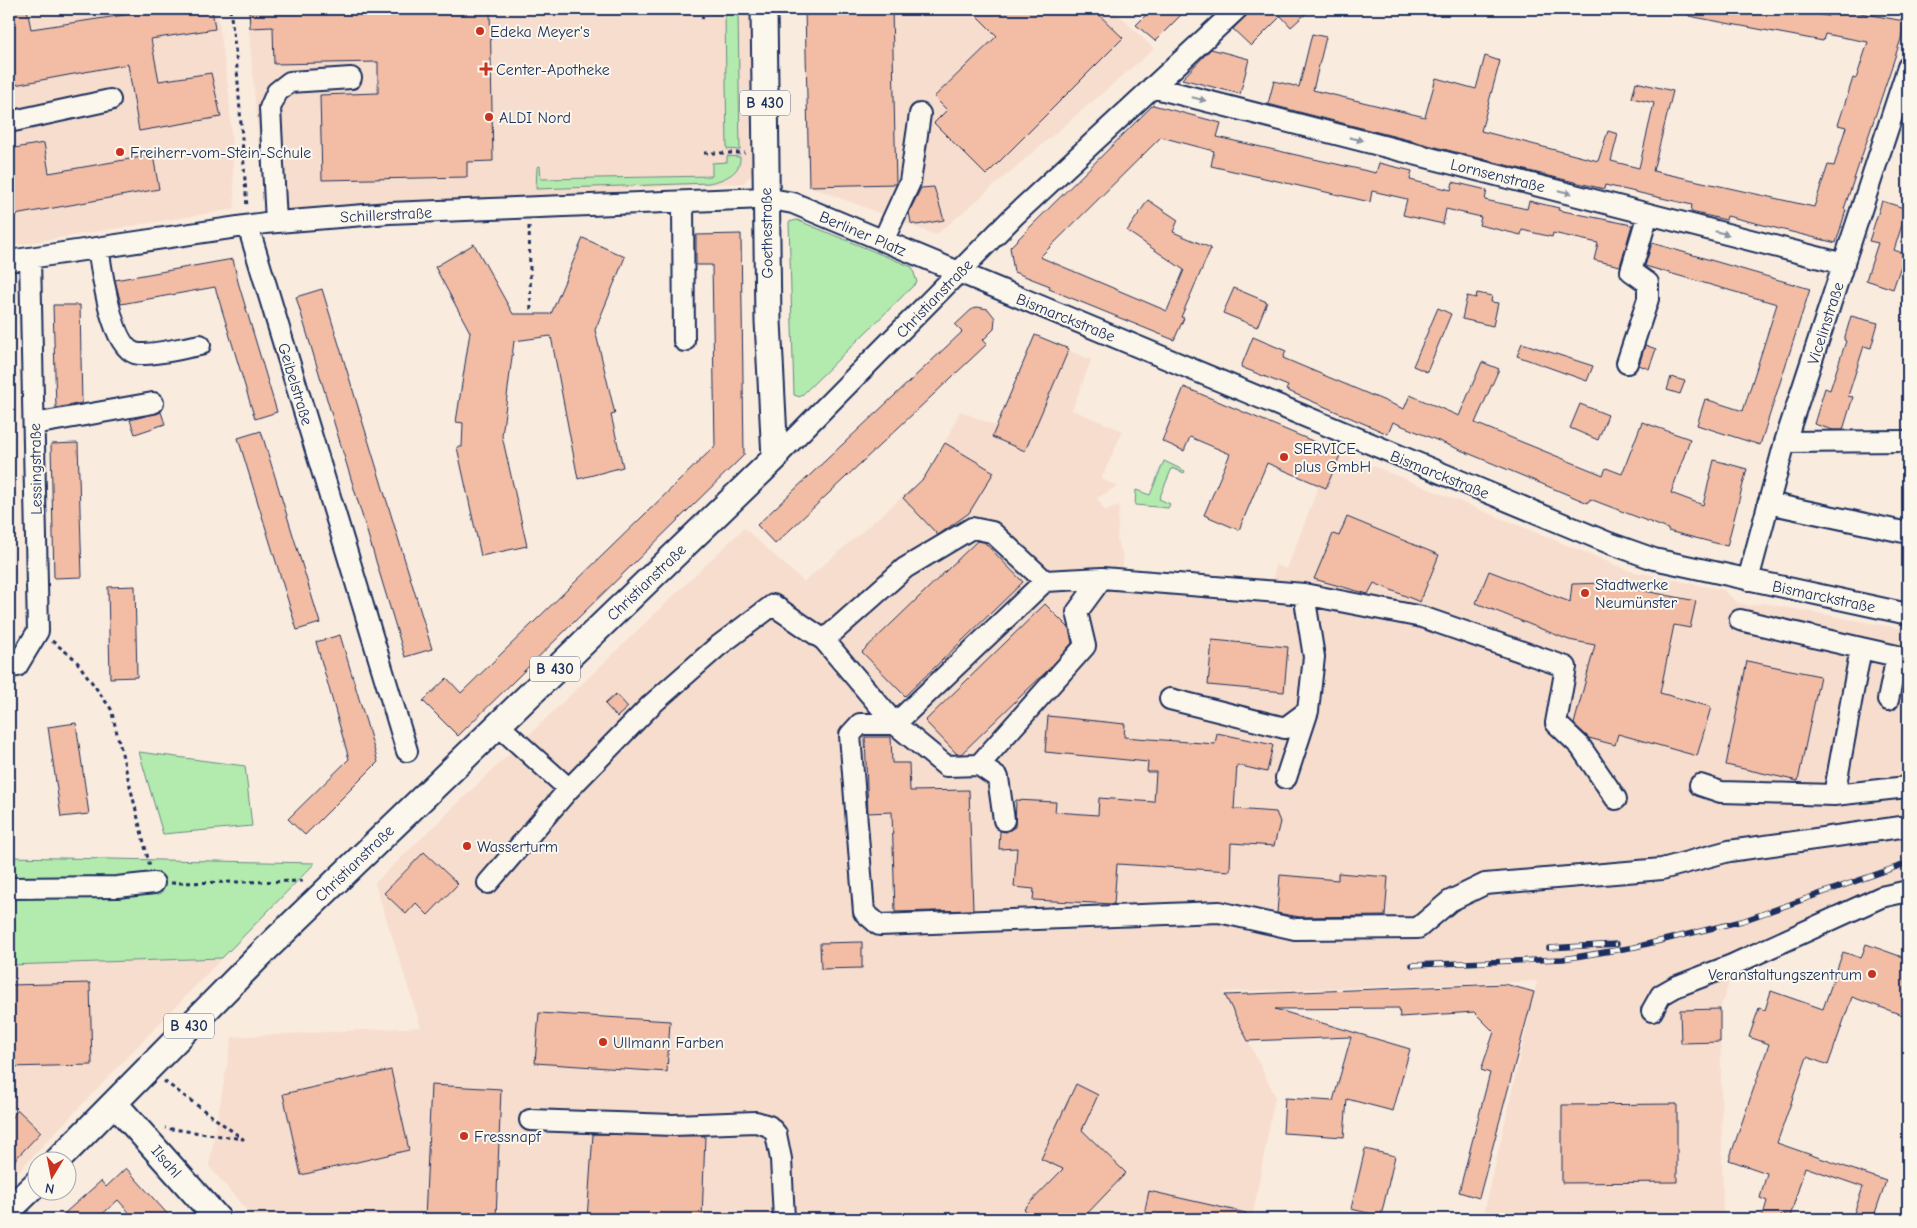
<svg xmlns="http://www.w3.org/2000/svg" width="1917" height="1228" font-family="'Comic Neue',sans-serif">
<rect width="100%" height="100%" fill="#f9ebde"/>
<filter id="ink" filterUnits="userSpaceOnUse"><feTurbulence type="fractalNoise" baseFrequency=".02" numOctaves="2"/><feDisplacementMap in="SourceGraphic" scale="10" xChannelSelector="R" yChannelSelector="G"/><feConvolveMatrix kernelMatrix="1 2 1 2 8 2 1 2 1" color-interpolation-filters="sRGB"/></filter>
<g filter="url(#ink)">
<path fill="#f7ddcd" d="M9,9H217L229,94L235,209L9,246Z
M247,9H754L756,171L743,183L628,189L576,199L265,214Z
M805,9H1113L1154,49L936,235L809,186Z
M1035,335L1091,360L1072,410L1123,431L1101,479L1118,486L1097,498L1105,511L1119,505L1117,541L1123,556V569L1274,579L1275,565L1287,569L1319,485L1326,488L1341,453L1630,571L1723,590L1738,603L1751,606L1762,603L1908,630V899L1894,902L1732,973L1720,1009L1723,1219H1483L1537,981L1224,992L1275,1096L1252,1219H254L209,1166L232,1037L421,1027L375,883L744,528L804,582L924,478L945,443L960,411L996,426Z
M222,958L91,1095L9,1181V965Z"/>
<path fill="#b3eaad" stroke="#678c86" d="M712,9H738L740,150L727,149L725,14H711Z
M727,156L740,157C741,174 723,180 709,183L536,189L537,167L540,166L541,179L712,176V163L727,162Z
M797,220L912,267L917,282L800,397L794,395L789,222Z
M1164,461L1185,471L1184,473L1172,468L1159,499L1170,504L1168,508L1135,505L1136,490L1150,495Z
M139,752L245,766L252,826L163,834Z
M9,857L315,863L222,958L9,965Z"/>
<path fill="#f2bda4" stroke="#1b2f5e" d="M9,9H27L31,29L144,12L143,9H212L215,29L151,39L159,81L211,73L221,117L139,131L128,64L9,86Z
M249,9H490L493,161L467,162V177L322,180L320,95L378,93V62L274,64L273,27L250,28Z
M805,9H892L896,184L809,186Z
M970,9H1093L1123,38L986,175L934,123L947,110L934,97L997,36Z
M1152,9H1187L1155,41L1136,25Z
M1249,9H1311L1291,27L1281,16L1251,46L1233,29L1245,17Z
M1689,9H1785L1828,16L1829,9H1839L1904,21L1901,39L1844,209L1846,210L1836,243L1727,216L1726,220L1691,212L1692,205L1605,185L1604,189L1545,175L1268,104L1274,81L1299,87L1312,34L1326,37L1313,90L1425,117L1436,78L1476,89L1485,56L1500,61L1481,131L1598,161L1608,131L1618,134L1611,161L1639,168L1654,103L1632,98L1636,82L1673,91L1653,171L1814,207L1828,165L1834,166L1846,127L1838,125L1853,78L1856,79L1868,42L1825,34L1823,41L1731,24L1689,16Z
M1211,49L1249,59L1240,94L1182,79Z
M1153,105L1221,123L1217,137L1376,173L1379,163L1412,171L1410,180L1451,190L1453,182L1487,190L1485,200L1527,209L1529,201L1559,208L1558,210L1632,225L1620,266L1594,260L1598,243L1553,233L1552,237L1522,230L1521,235L1479,225L1481,217L1446,209L1443,224L1403,215L1407,199L1372,191L1370,202L1211,166L1214,151L1161,137L1040,257L1167,311L1184,270L1127,231L1148,200L1178,220L1173,232L1211,248L1181,317L1184,318L1174,340L1049,289L1050,286L1014,272L1010,247Z
M44,143L49,173L153,155L159,189L9,216V180H11L9,149Z
M934,187L944,220L917,225L911,223L909,212L921,188Z
M1882,201L1907,209L1894,250L1905,254L1893,289L1866,280L1878,243L1869,241Z
M741,234L744,455L458,736L423,701L447,678L461,693L715,446L712,265H696V235Z
M583,238L625,257L595,330L615,414L611,415L623,467L578,479L551,336L514,341L502,436L527,546L481,556L457,447H462L463,423L456,422L470,332L435,267L474,244L513,314H551Z
M1652,243L1810,289L1760,445L1697,425L1705,399L1743,411L1777,304L1645,266Z
M233,259L238,282L277,412L255,419L215,287L121,304L115,280Z
M1234,288L1267,302L1257,327L1223,313Z
M322,289L432,649L405,657L296,297Z
M1477,293L1492,296L1491,302L1498,303L1493,326L1462,319L1467,296L1476,298Z
M53,305H80L81,358L82,403L56,408Z
M977,307L988,309L995,318L994,329L983,340L987,344L775,544L757,525L962,332L955,325L971,310Z
M1438,308L1451,314L1427,372L1413,366Z
M1851,316L1878,323L1871,348L1864,346L1848,396L1853,397L1843,430H1833L1814,424L1825,388L1830,390L1846,341L1844,340Z
M1035,335L1069,349L1025,451L992,437Z
M1253,337L1286,351L1283,358L1404,409L1410,395L1459,416L1482,362L1499,369L1475,423L1603,475L1606,468L1622,474L1642,422L1690,439L1671,493L1703,505L1714,460L1747,469L1727,546L1668,531V529L1590,499L1588,503L1393,422L1388,434L1286,390L1288,386L1241,367Z
M1522,343L1593,366L1587,381L1517,356Z
M1645,345L1656,349L1649,369L1639,365Z
M1671,377L1685,381L1680,394L1667,390Z
M1184,387L1341,453L1326,488L1267,463L1239,530L1204,515L1230,454L1190,437L1184,451L1162,441Z
M1580,404L1608,415L1598,440L1570,428Z
M161,412L165,424L135,434L130,420Z
M261,431L320,623L297,630L238,438Z
M78,443L82,577L54,578L51,444Z
M945,443L994,472L969,513L938,535L903,498L924,478Z
M1347,517L1439,555L1420,602L1374,583L1368,594L1314,579L1333,534L1339,536Z
M977,541L984,542L1023,582L905,696L862,652Z
M1489,571L1570,602L1572,584L1604,583L1696,601L1690,628L1674,625L1660,693L1711,707L1697,756L1618,734L1615,745L1589,738L1574,724L1595,645L1569,640L1476,603Z
M135,586L137,677L110,678L108,587Z
M1045,604L1069,628L1072,643L1051,667L961,754H957L925,721Z
M340,635L378,762L305,835L288,819L349,759L316,642Z
M1212,640L1288,647L1284,692L1208,685Z
M1747,661L1820,676L1798,781L1726,765Z
M616,694L628,707L617,717L605,704Z
M1048,716L1125,724L1124,737L1215,744L1217,733L1273,745L1267,772L1237,765L1234,809L1276,812L1280,822L1274,846L1231,843L1230,871L1117,864L1114,904L1033,900L1034,889L1014,887L1017,848L999,849L1000,831L1006,832L1015,827L1016,800L1056,802L1055,812L1098,815L1099,798L1154,802L1156,772H1147L1148,762L1045,752Z
M76,723L89,814L61,817L48,727Z
M865,737H891L892,763H909L910,791L969,790L973,910L895,912L892,812L868,813Z
M424,852L458,884L428,915L416,903L406,914L384,893Z
M1338,873L1388,877L1385,916L1300,917L1277,913L1280,875L1338,880Z
M862,942V968L821,969L820,943Z
M1866,944L1908,959V1017L1852,997L1828,1065L1807,1057L1777,1143L1886,1181L1873,1219H1852L1863,1187L1805,1167L1790,1217L1782,1214L1780,1219H1762L1767,1201L1760,1198L1767,1173L1729,1160L1769,1044L1749,1037L1759,1008L1765,1010L1771,991L1823,1009L1843,952L1861,958Z
M90,983L92,1065L9,1067V985Z
M1505,984L1534,992L1479,1198L1459,1192L1490,1073L1481,1070L1494,1032L1474,1012L1400,1017L1399,1008L1275,1009L1410,1049L1393,1111L1347,1099L1344,1137L1283,1133L1285,1098L1333,1101L1351,1037L1248,1041L1225,995Z
M1720,1009V1042L1681,1043L1680,1010Z
M539,1013L670,1021L667,1072L535,1063Z
M391,1070L409,1150L301,1175L283,1094Z
M1076,1084L1098,1095L1082,1130L1126,1173L1082,1219H1035L1024,1209L1063,1169L1041,1159Z
M431,1085L501,1089L496,1219H425Z
M1677,1104V1182L1562,1183V1105Z
M18,1110L41,1132L9,1166V1120Z
M593,1134L705,1136L702,1219H587Z
M1365,1149L1395,1156L1381,1216L1351,1209Z
M126,1168L172,1219H135L118,1200L97,1219H58L101,1181L106,1187Z
M1149,1191L1246,1213L1245,1219H1143Z"/>
<g fill="none" stroke-linecap="round" stroke-linejoin="round">
<g stroke="#1b2f5e" stroke-width="24">
<path id="minor" d="M1152,87L1844,264
M9,122L110,100
M683,203L684,341
M276,222L270,108L277,92L290,82L351,78
M248,226L407,751
M883,241L910,182L920,114
M98,248C102,270 111,352 139,354C156,355 182,348 200,345
M9,261L265,223L389,213L765,198L793,203L1609,543L1654,559L1908,614
M1627,363L1648,299V283L1631,271L1648,214
M34,424L153,403
M1785,442L1908,441
M775,458L1014,216L1237,9
M1768,503L1908,533
M1748,580L1785,442L1908,67
M1304,594L1102,578L1077,612L1085,646L979,765L946,766L895,724H860L850,735L864,912L879,925L1219,912L1295,929L1418,928L1450,901L1485,884L1662,869L1729,851L1908,826
M824,640L905,568L972,528L992,532L1045,581
M1861,648L1897,656L1888,700
M9,667L17,666L38,631L30,258
M1170,699L1285,728L1308,711
M498,725L569,789L651,705L717,647L773,605L824,640L895,724L1045,581L1102,578
M979,765L998,778L1004,820
M1286,778L1308,711L1314,657L1304,594L1422,617L1566,667L1556,723L1580,746L1616,799
M1700,785L1721,792L1834,795L1861,648L1740,620
M1834,795L1907,787
M488,883L569,789
M9,888L117,887L154,883
M1652,1011L1661,995L1675,987L1732,965L1881,897L1908,891
M530,1120L673,1125L756,1122L769,1126L776,1134L781,1159L784,1219"/>
</g>
<g stroke="#1b2f5e" stroke-width="29">
<path id="major" d="M115,1104L218,1219
M58,1160L265,950L775,458L768,321L764,9
M9,1210L38,1182"/>
</g>
<path stroke="#1b2f5e" stroke-width="3" stroke-dasharray="4 4" stroke-linecap="butt" d="M230,9L236,55L247,208
M702,19L706,9
M704,153H745
M529,226L531,314
M52,641L75,659L111,709L150,867
M171,883L305,881
M164,1081L243,1139L165,1128"/>
<use href="#minor" stroke="#fbf7ec" stroke-width="20"/>
<use href="#major" stroke="#fbf7ec" stroke-width="25"/>
<g stroke="#1b2f5e" stroke-width="5.5">
<path id="rail" d="M1549,948L1617,944
M1412,965L1563,959L1635,947L1742,921L1908,863"/>
</g>
<use href="#rail" stroke="#fbf7ec" stroke-width="4" stroke-dasharray="11" stroke-linecap="butt"/>
</g>
<defs><path id="oneway-solid" d="M-6-.8H1V-3.2L6.5 0L1 3.2V.8H-6Z" transform="scale(1.25)"/></defs>
<g fill="#8b93a5">
<use href="#oneway-solid" transform="translate(1199 99) rotate(14)"/>
<use href="#oneway-solid" transform="translate(1356 139) rotate(14)"/>
<use href="#oneway-solid" transform="translate(1565 192) rotate(14)"/>
<use href="#oneway-solid" transform="translate(1722 233) rotate(14)"/>
</g>
</g>
<g fill="#c8321e" stroke="#fbf7ec" stroke-width="2">
<circle cx="480" cy="31" r="5"/>
<path d="M483.5 61.5h5v5h5v5h-5v5h-5v-5h-5v-5h5z"/>
<circle cx="489" cy="117" r="5"/>
<circle cx="120" cy="152" r="5"/>
<circle cx="1284" cy="457" r="5"/>
<circle cx="1585" cy="593" r="5"/>
<circle cx="467" cy="846" r="5"/>
<circle cx="1872" cy="974" r="5"/>
<circle cx="603" cy="1042" r="5"/>
<circle cx="464" cy="1136" r="5"/>
</g>
<g text-anchor="middle" stroke-width="4" stroke-linejoin="round" paint-order="stroke">
<g fill="#fbf7ec" stroke="#5e6b89" stroke-width="1">
<rect x="740" y="90.5" width="50" height="25" rx="4"/>
<rect x="530" y="656.5" width="50" height="25" rx="4"/>
<rect x="164" y="1013.5" width="50" height="25" rx="4"/>
</g>
<g font-size="15" font-weight="bold" fill="#1b2f5e">
<text x="765" y="108">B 430</text>
<text x="555" y="674">B 430</text>
<text x="189" y="1031">B 430</text>
</g>
<g font-size="16" fill="#1b2f5e" stroke="#fbf7ec" text-anchor="start">
<text x="490" y="37">Edeka Meyer's</text>
<text x="496" y="75">Center-Apotheke</text>
<text x="499" y="123">ALDI Nord</text>
<text x="130" y="158">Freiherr-vom-Stein-Schule</text>
<text x="1294" y="454">SERVICE<tspan x="1294" dy="18">plus GmbH</tspan></text>
<text x="1595" y="590">Stadtwerke<tspan x="1595" dy="18">Neumünster</tspan></text>
<text x="477" y="852">Wasserturm</text>
<text x="1862" y="980" text-anchor="end">Veranstaltungszentrum</text>
<text x="613" y="1048">Ullmann Farben</text>
<text x="474" y="1142">Fressnapf</text>
</g>
<g font-size="16" fill="#1b2f5e" stroke="#fbf7ec">
<text transform="translate(1498 175) rotate(14)" y="6">Lornsenstraße</text>
<text transform="translate(386 214) rotate(-3)" y="6">Schillerstraße</text>
<text transform="translate(766 233) rotate(-91)" y="6">Goethestraße</text>
<text transform="translate(863 233) rotate(23)" y="6">Berliner Platz</text>
<text transform="translate(934 298) rotate(-46)" y="6">Christianstraße</text>
<text transform="translate(1066 317) rotate(22)" y="6">Bismarckstraße</text>
<text transform="translate(1825 323) rotate(-72)" y="6">Vicelinstraße</text>
<text transform="translate(296 384) rotate(73)" y="6">Geibelstraße</text>
<text transform="translate(35 469) rotate(-91)" y="6">Lessingstraße</text>
<text transform="translate(1440 474) rotate(22)" y="6">Bismarckstraße</text>
<text transform="translate(646 582) rotate(-44)" y="6">Christianstraße</text>
<text transform="translate(1824 596) rotate(12)" y="6">Bismarckstraße</text>
<text transform="translate(354 863) rotate(-44)" y="6">Christianstraße</text>
<text transform="translate(167 1161) rotate(49)" y="6">Ilsahl</text>
</g>
</g>
<rect width="1917" height="1228" fill="none" stroke="#fbf7ec" stroke-width="30"/>
<rect x="15" y="15" width="1887" height="1198" fill="none" stroke="#1b2f5e" stroke-width="2" filter="url(#ink)"/>
<g transform="translate(52 1176) rotate(190)"><circle r="24" fill="#fbf7ec" stroke="#a1a7b3"/>
<path d="M0-4L9 19L0 12L-9 19Z" fill="#c8321e"/>
<text y="-8" font-size="14" font-weight="bold" text-anchor="middle" fill="#1b2f5e">N</text>
</g>
</svg>
